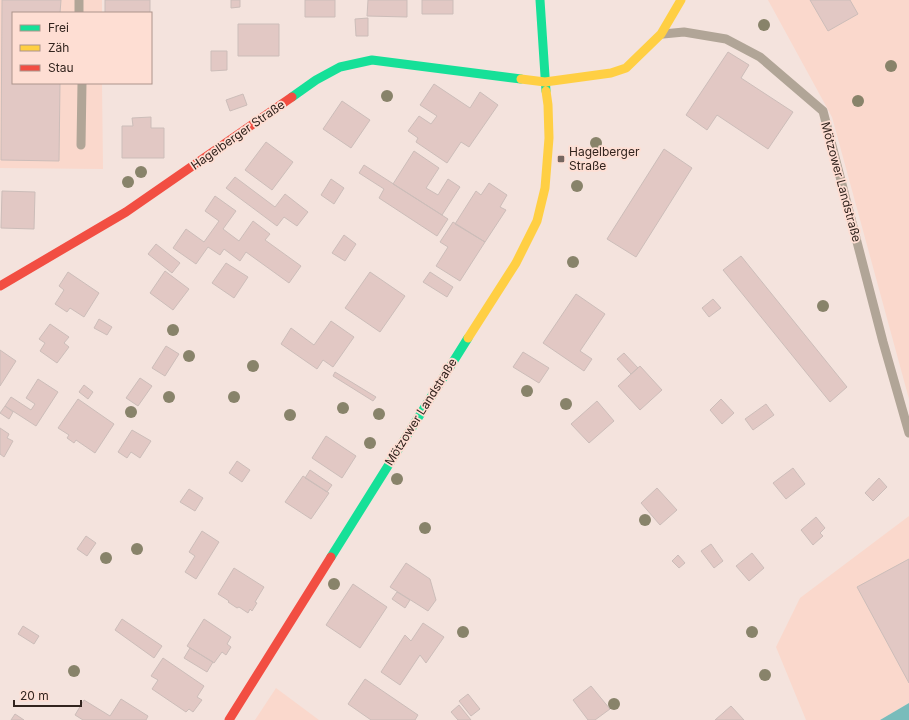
<svg xmlns="http://www.w3.org/2000/svg" width="909" height="720" font-family="Inter,sans-serif">
<rect width="100%" height="100%" fill="#f4e3dd"/>
<path fill="#fad8cc" d="M0,0H102V13H13V83H102L103,169L0,168Z
M768,0H909V399L832,117Z
M909,516V703L880,720H806L776,647L800,598Z
M276,688L319,720H255Z"/>
<path fill="#79bcbb" d="M909,703V720H880Z"/>
<path fill="#e2c8c4" stroke="#ccbdb9" d="M2,0H61L60,13H13V83H60L59,161L1,160Z
M105,0H150V13H105Z
M231,0H240V7L231,8Z
M305,0H335V17H305Z
M368,0H407V17L367,16Z
M422,0H453V14H422Z
M810,0H850L858,14L828,31Z
M368,18V36H356L355,19Z
M238,24H279V56H238Z
M211,51H227V70L211,71Z
M728,52L749,65L741,78L793,112L768,149L717,115L707,130L686,115Z
M434,84L470,108L480,92L498,105L469,147L461,142L447,163L416,142L418,138L408,131L419,116L431,124L437,116L420,105Z
M243,94L247,105L230,111L226,100Z
M342,101L370,120L351,148L323,129Z
M151,117V128H164V158H122V126H133L132,118Z
M266,142L293,162L272,190L245,170Z
M664,149L692,168L636,257L607,239Z
M414,151L439,168L426,188L438,195L448,179L460,187L442,215L393,184Z
M364,165L448,219L437,236L379,198L384,189L359,173Z
M235,177L275,207L285,194L308,212L297,226L284,217L277,226L226,188Z
M331,179L344,188L334,204L321,195Z
M489,183L507,195L500,207L506,210L485,242L455,224L476,191L481,195Z
M2,191L35,192L34,229L1,228Z
M215,196L236,211L223,229L239,241L253,221L270,234L265,240L301,266L289,283L246,252L240,261L224,249L220,255L208,247L196,264L173,248L186,229L204,242L219,221L205,211Z
M453,222L485,242L460,281L436,266L448,247L440,242Z
M344,235L356,244L345,261L332,253Z
M156,244L180,263L172,273L148,254Z
M741,256L847,387L830,402L723,270Z
M226,263L248,277L234,298L212,283Z
M165,271L189,289L173,310L150,293Z
M68,272L99,293L84,317L70,308L67,312L55,304L64,290L59,286Z
M370,272L405,296L380,332L345,308Z
M430,272L453,287L447,297L423,282Z
M576,294L605,314L580,351L592,359L584,371L543,343Z
M713,299L721,308L709,317L702,308Z
M99,319L112,327L107,335L94,328Z
M331,321L354,337L333,367L323,360L317,369L281,344L291,328L314,345Z
M50,324L69,337L64,343L69,347L57,363L40,351L45,343L39,339Z
M166,346L179,354L165,376L152,368Z
M0,350L16,361L0,386Z
M523,352L549,368L539,383L513,367Z
M624,353L638,368L631,374L617,359Z
M640,366L662,390L640,410L618,386Z
M335,372L376,397L373,401L333,376Z
M140,378L152,386L138,406L126,398Z
M38,379L58,392L36,426L5,406L11,397L31,410L35,404L26,398Z
M84,385L93,392L88,399L79,392Z
M78,399L114,424L95,453L76,440L74,443L67,438L69,435L58,428Z
M721,399L734,413L722,424L710,410Z
M597,401L614,421L589,443L571,424Z
M766,404L774,415L753,430L745,419Z
M5,406L13,412L9,419L0,413Z
M0,428L9,434L7,438L13,441L4,457L0,454Z
M132,430L151,441L140,458L131,452L127,458L118,452Z
M326,436L356,456L342,478L312,458Z
M237,461L250,470L242,482L229,473Z
M793,468L805,484L786,499L773,483Z
M310,470L332,485L327,492L305,478Z
M303,476L329,493L311,519L285,502Z
M879,478L887,487L873,501L865,493Z
M657,488L677,510L660,525L641,503Z
M189,489L203,498L195,511L180,502Z
M816,517L825,528L820,533L823,536L813,545L801,530Z
M202,531L219,542L196,579L185,572L195,556L189,552Z
M86,536L96,543L87,556L77,549Z
M711,544L723,561L714,568L701,551Z
M752,553L764,568L749,581L736,566Z
M678,555L685,563L679,568L672,561Z
M909,559V683L857,587Z
M406,563L430,579L436,600L428,611L390,587Z
M234,568L264,587L255,602L257,603L252,611L250,609L248,613L239,607L237,608L228,602L229,601L218,594Z
M353,584L387,607L360,648L326,625Z
M397,592L410,600L405,608L392,599Z
M122,619L162,646L154,658L115,630Z
M204,619L231,637L227,644L231,647L226,655L222,652L214,663L187,646Z
M423,623L444,637L426,663L420,655L400,685L381,672L405,635L411,641Z
M23,626L39,636L34,644L18,634Z
M190,648L213,662L207,672L184,658Z
M163,658L204,686L197,697L202,700L193,712L189,709L186,712L152,689L158,680L151,676Z
M365,679L418,715L415,720H371L348,704Z
M591,686L610,709L595,720H588L573,700Z
M468,694L480,709L471,716L459,701Z
M121,699L148,716L146,720H83L75,715L84,700L110,716Z
M459,705L471,720H458L451,712Z
M731,706L744,720H715Z
M15,714L24,720H11Z"/>
<g fill="none" stroke-linecap="round" stroke-linejoin="round">
<path stroke="#b1a597" stroke-width="9" d="M79,0V13
M663,34L684,32L726,39L760,57L823,111L883,342L909,433
M81,145L82,83"/>
<path stroke="#16e098" stroke-width="9" d="M540,0L546,91
M292,97L316,80L340,67L372,60L521,79
M331,557L468,338"/>
<path stroke="#ffcf43" stroke-width="9" d="M521,79L545,82L611,73L626,68L661,34L681,0
M468,338L516,263L537,221L545,188L549,138L548,105L546,91"/>
<path stroke="#f24e42" stroke-width="9" d="M0,286L126,212L292,97
M229,720L331,557"/>
</g>
<g fill="#88836a">
<circle cx="764" cy="25" r="6"/>
<circle cx="891" cy="66" r="6"/>
<circle cx="387" cy="96" r="6"/>
<circle cx="858" cy="101" r="6"/>
<circle cx="596" cy="143" r="6"/>
<circle cx="141" cy="172" r="6"/>
<circle cx="128" cy="182" r="6"/>
<circle cx="577" cy="186" r="6"/>
<circle cx="573" cy="262" r="6"/>
<circle cx="823" cy="306" r="6"/>
<circle cx="173" cy="330" r="6"/>
<circle cx="189" cy="356" r="6"/>
<circle cx="253" cy="366" r="6"/>
<circle cx="527" cy="391" r="6"/>
<circle cx="169" cy="397" r="6"/>
<circle cx="234" cy="397" r="6"/>
<circle cx="566" cy="404" r="6"/>
<circle cx="343" cy="408" r="6"/>
<circle cx="131" cy="412" r="6"/>
<circle cx="379" cy="414" r="6"/>
<circle cx="290" cy="415" r="6"/>
<circle cx="370" cy="443" r="6"/>
<circle cx="397" cy="479" r="6"/>
<circle cx="645" cy="520" r="6"/>
<circle cx="425" cy="528" r="6"/>
<circle cx="137" cy="549" r="6"/>
<circle cx="106" cy="558" r="6"/>
<circle cx="334" cy="584" r="6"/>
<circle cx="463" cy="632" r="6"/>
<circle cx="752" cy="632" r="6"/>
<circle cx="74" cy="671" r="6"/>
<circle cx="765" cy="675" r="6"/>
<circle cx="614" cy="704" r="6"/>
</g>
<rect fill="#766761" stroke="#feded3" stroke-width="1.5" x="557" y="155" width="8" height="8" rx="2"/>
<g text-anchor="middle" stroke-width="3.5" stroke-linejoin="round" paint-order="stroke">
<g font-size="12" fill="#32241e" stroke="#feded3">
<text transform="translate(238 135) rotate(-35)" y="4">Hagelberger Straße</text>
<text transform="translate(841 182) rotate(75)" y="4">Mötzower Landstraße</text>
<text transform="translate(421 412) rotate(-58)" y="4">Mötzower Landstraße</text>
</g>
<g font-size="12" fill="#32241e" stroke="#feded3" text-anchor="start">
<text x="569" y="156">Hagelberger<tspan x="569" dy="14">Straße</tspan></text>
</g>
</g>
<rect x="12" y="12" width="140" height="72" fill="#feded3" stroke="#ac948b"/>
<rect x="20" y="25" width="20" height="6" fill="#16e098" stroke="#ac948b"/>
<text x="48" y="32" font-size="12" fill="#32241e">Frei</text>
<rect x="20" y="45" width="20" height="6" fill="#ffcf43" stroke="#ac948b"/>
<text x="48" y="52" font-size="12" fill="#32241e">Zäh</text>
<rect x="20" y="65" width="20" height="6" fill="#f24e42" stroke="#ac948b"/>
<text x="48" y="72" font-size="12" fill="#32241e">Stau</text>
<path d="M14 700v6h67v-6" fill="none" stroke="#32241e" stroke-width="2"/>
<text x="20" y="700" font-size="12" fill="#32241e" stroke="#feded3" stroke-width="3" paint-order="stroke">20 m</text>
</svg>
